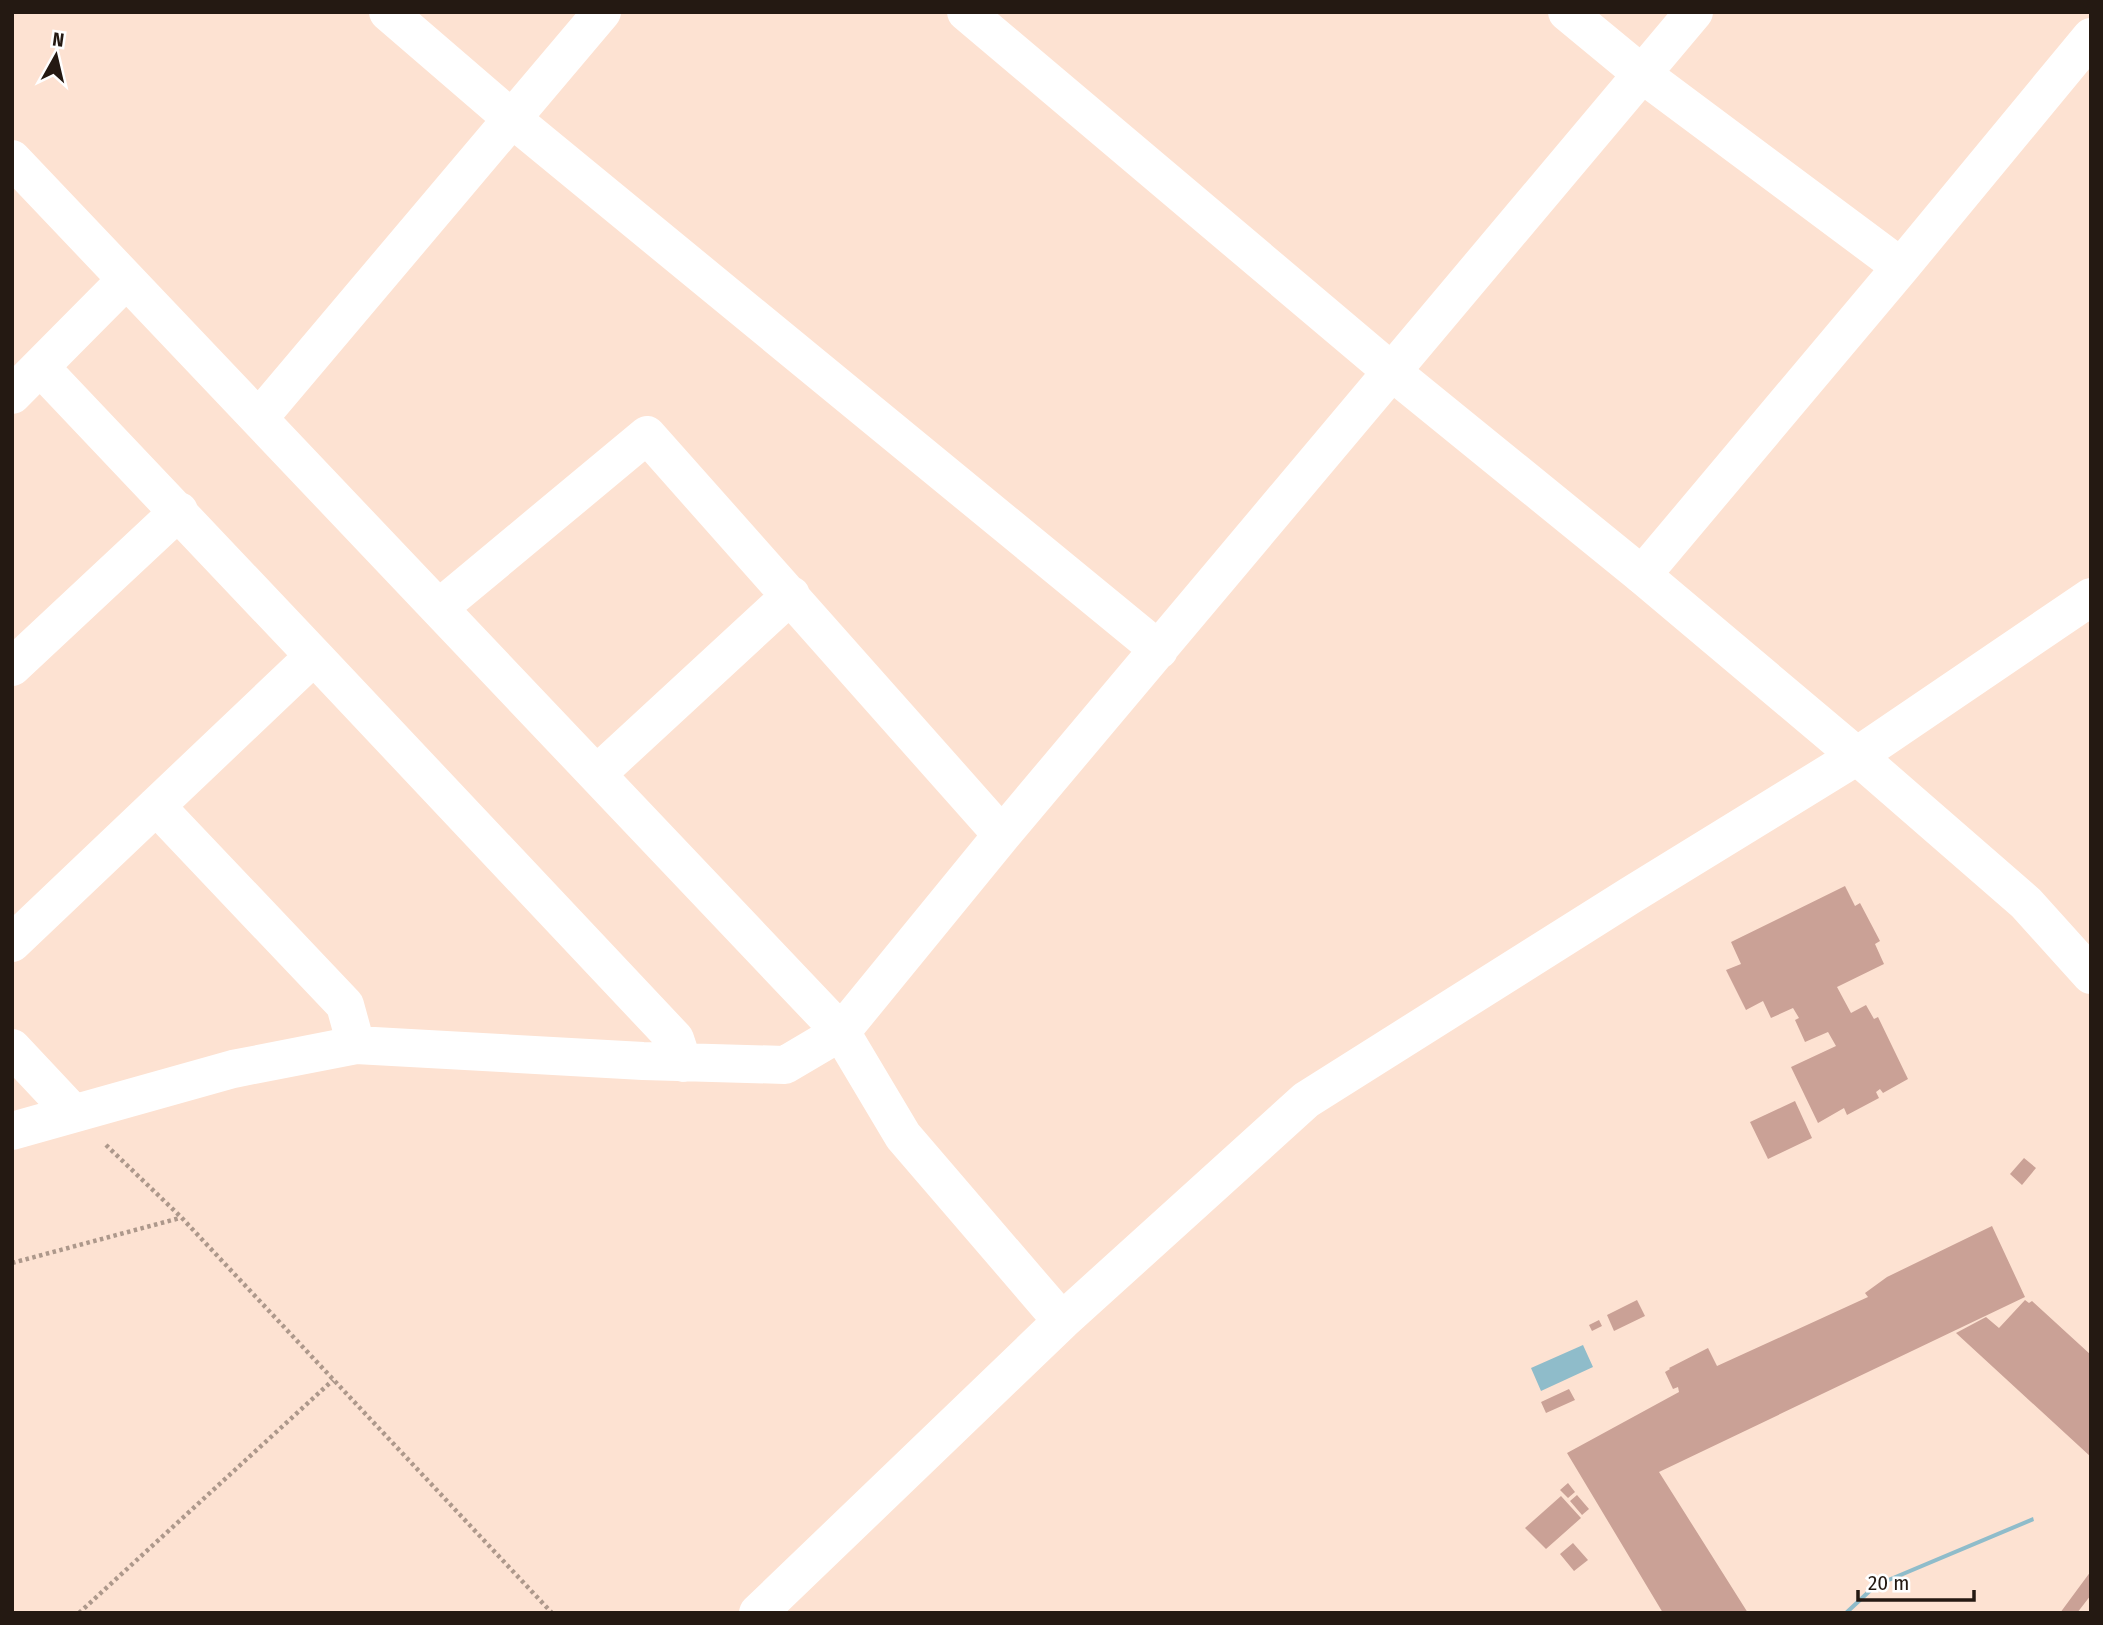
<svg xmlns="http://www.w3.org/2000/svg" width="2103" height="1625" font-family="'Fira Sans Condensed',sans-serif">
<rect width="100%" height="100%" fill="#fde2d2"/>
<path fill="#8fbcca" d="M1583,1345L1593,1367L1541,1391L1531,1368Z
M2033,1517L2034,1521L1877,1587L1849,1613H1843L1874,1584Z"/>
<path fill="#caa196" d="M1845,886L1855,906L1860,903L1880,941L1875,944L1884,964L1837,987L1851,1013L1866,1005L1874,1019L1878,1017L1908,1079L1883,1093L1880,1089L1876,1092L1879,1098L1847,1115L1844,1108L1818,1123L1791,1067L1836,1046L1828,1032L1805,1042L1795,1020L1799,1018L1793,1008L1771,1018L1763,1001L1746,1010L1726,970L1741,964L1731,942Z
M1795,1101L1812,1138L1768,1159L1750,1122Z
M2024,1158L2036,1168L2022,1185L2010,1174Z
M1992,1226L2025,1297L1659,1472L1748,1613H1663L1567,1453L1679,1392L1678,1387L1673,1389L1665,1372L1670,1369L1669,1368L1708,1348L1717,1366L1868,1297L1865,1293L1887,1277Z
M1637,1300L1645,1316L1614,1331L1607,1315Z
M2025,1300L2029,1303L2032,1301L2091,1355V1457L1956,1333L1986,1317L1999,1328Z
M1599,1320L1602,1326L1592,1331L1589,1325Z
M1569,1389L1575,1400L1546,1413L1541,1402Z
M1568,1483L1575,1492L1568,1498L1560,1490Z
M1577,1495L1589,1509L1582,1515L1570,1501Z
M1561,1496L1581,1518L1546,1549L1525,1528Z
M1573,1543L1588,1560L1574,1571L1560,1554Z
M2091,1571V1595L2077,1613H2060Z"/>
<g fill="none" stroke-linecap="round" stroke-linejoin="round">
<path stroke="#ad988b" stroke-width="4.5" stroke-dasharray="3.5 3.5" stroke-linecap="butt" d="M106,1145L181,1217L552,1613
M12,1263L180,1218
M79,1613L333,1380"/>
<path stroke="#fff" stroke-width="38" d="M388,12L511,118L1159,650
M1567,12L1642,74L1901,267
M12,159L841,1032L903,1136L1062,1321
M41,368L314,656
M12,395L126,280
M259,418L602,12
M1642,575L1901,267L2091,37
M439,608L647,435L1002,835
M12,667L179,511
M597,774L791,595
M156,806L345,1005L356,1045
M12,943L314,656L675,1039L683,1063
M12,1048L73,1113
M12,1131L233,1069L356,1045L643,1061L785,1065L841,1032L1002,835L1694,12
M758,1613L1062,1321L1306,1100L1631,895L1857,756L2091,597"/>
<path stroke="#fff" stroke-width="38" d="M966,12L1391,371L1642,575L1857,756L2026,903L2091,975"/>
</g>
<rect width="2103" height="1625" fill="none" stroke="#241912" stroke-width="28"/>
<g transform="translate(56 56) rotate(8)" stroke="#ffffff" stroke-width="5" paint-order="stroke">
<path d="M0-5L12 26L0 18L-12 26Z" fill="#241912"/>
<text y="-10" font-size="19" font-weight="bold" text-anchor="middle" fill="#241912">N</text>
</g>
<path d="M1858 1590v10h116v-10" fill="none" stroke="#241912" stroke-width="3.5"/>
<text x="1868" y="1590" font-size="21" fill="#241912" stroke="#ffffff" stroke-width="5" paint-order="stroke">20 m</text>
</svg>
